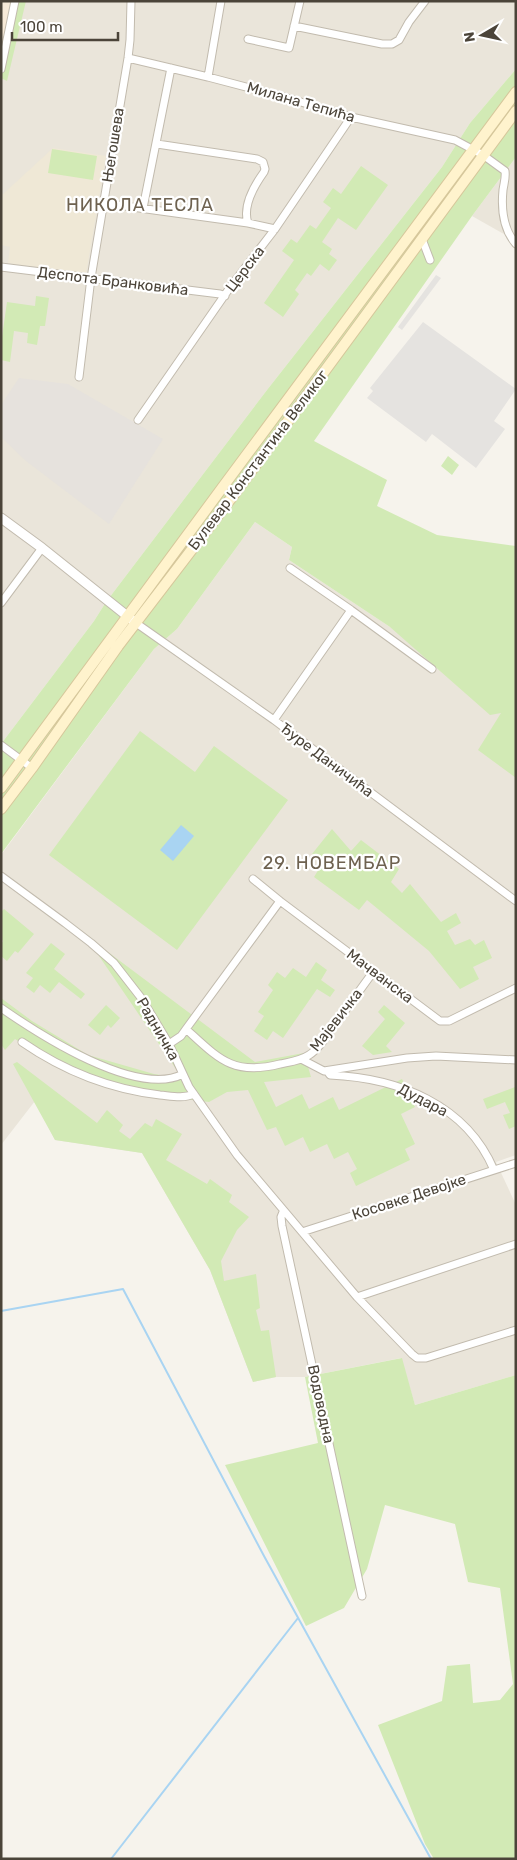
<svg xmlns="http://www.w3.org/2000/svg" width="517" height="1860" font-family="Rubik,sans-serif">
<rect width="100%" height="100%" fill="#f6f3ec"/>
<path fill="#eae5da" d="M1,1H516V69L470,123L442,167L267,390L106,602L94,621L1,744Z
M516,157V241L472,216Z
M255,522L292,547L289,560L390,627L516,671V1155L496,1162L516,1205V1375L415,1405L401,1358L305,1377H276L253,1382L210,1270L142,1153L55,1140L35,1101L1,1145V855L154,649L177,629Z"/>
<path fill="#f7ead8" d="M1,1H13L1,60Z"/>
<path fill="#e6e2dd" d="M19,378L68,384L163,439L109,524L26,461L1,437V405Z"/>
<path fill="#efe8d6" d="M53,148L106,156L86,274L8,263L10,247L1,245L2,195Z"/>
<path fill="#d2eab5" d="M13,1H26L7,81L1,78V60Z
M516,69V157L472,216L314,441L387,480L377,506L437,535L516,546V778L478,750L501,713L490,715L390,627L289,560L292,547L255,522L177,629L154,649L1,854V744L94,621L106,602L267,390L442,167L470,123Z
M52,149L97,156L93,180L48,173Z
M361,166L388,185L356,230L338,218L322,242L332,249L329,254L337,260L329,271L320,264L311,276L307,273L295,290L299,294L283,317L264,303L294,260L282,251L291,239L297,243L310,225L316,229L331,208L323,202L333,188L341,194Z
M36,296L49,298L45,326H40L37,345L27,343L28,333L14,331L10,362L1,360V344L7,302L35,306Z
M448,456L459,465L452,475L441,466Z
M140,731L195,772L214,746L288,800L177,950L49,855Z
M332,829L351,851L361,840L399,869L391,882L402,893L410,884L441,922L456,913L461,923L447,931L455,945L470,939L475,945L484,940L492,958L473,967L479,979L460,989L429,951L367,900L359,910L314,877L322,864L312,854Z
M4,909L34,934L18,953L15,951L7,961L1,956V944L3,941L1,939V912Z
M51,943L65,954L54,969L85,994L81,999L59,982L50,993L40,985L34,993L26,987L33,978L26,973Z
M108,952L255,1062L304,1053L311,1077L264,1082L276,1107L302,1094L309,1109L333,1097L339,1110L402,1079L415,1107L401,1114L415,1144L405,1149L410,1160L356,1186L350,1173L357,1169L348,1152L334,1159L327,1144L310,1152L303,1137L285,1146L276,1127L267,1130L248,1090L227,1092L209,1102L158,1096L116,1088L44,1058L15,1039L5,1050L1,1044V998L32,1021L88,1055L154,1074L167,1076L178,1072L99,956Z
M316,962L327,970L321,980L335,990L330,997L317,989L283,1038L273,1031L267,1040L254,1031L264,1016L258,1012L273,990L268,985L277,972L285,978L293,968L306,977Z
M106,1005L120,1018L111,1028L108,1025L100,1035L88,1025Z
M384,1005L405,1023L386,1046L392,1052L373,1055L362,1046L385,1019L378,1012Z
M17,1062L97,1123L107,1110L123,1125L119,1131L130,1139L145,1123L152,1127L156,1119L182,1134L166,1160L207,1184L210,1179L232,1195L229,1202L249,1217L237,1230L221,1261L224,1281L256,1274L260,1308L256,1310L261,1331L269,1330L276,1377L253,1382L210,1270L142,1153L55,1140L13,1064Z
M515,1087L516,1126L509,1129L503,1115L510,1113L505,1102L487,1109L483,1099Z
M402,1358L415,1405L516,1375V1859H434L425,1844L378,1725L442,1701L447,1666L470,1664L473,1703L500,1700L513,1684L500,1588L468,1582L455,1524L385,1505L367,1569L344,1608L306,1626L225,1465L318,1443L305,1377Z"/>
<path fill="#e5e3e0" d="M436,275L441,278L402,330L398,327Z
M423,322L516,389L494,421L505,429L476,468L432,434L426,442L367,398L373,391L370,388Z"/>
<path fill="#a9d4f2" d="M181,825L194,836L173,861L160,850Z"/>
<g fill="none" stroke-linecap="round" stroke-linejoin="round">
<path stroke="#a9d4f2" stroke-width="2" d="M1,1311L123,1289L264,1556L431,1859
M111,1859L298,1618"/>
<g stroke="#c2bbae" stroke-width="9">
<path id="minor" d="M294,26L382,44H392L399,40L409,22L425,1
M248,39L289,48L300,1
M128,58L208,77L284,97L351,117L455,140L483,155L505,171C506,178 504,183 503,190C501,210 503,229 516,244
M1,69L15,1
M208,77L221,1
M157,144L257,159L263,162L265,169L264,172C254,186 242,206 248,223
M103,203L248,223L275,229
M143,208L171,68
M422,239L430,260
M1,267L220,294L225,296
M79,377L91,278L128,58L130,40L131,1
M138,420L231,286L275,229L351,117
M290,568L351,610L432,669
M1,603L42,548
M136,623L274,720L516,901
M274,720L351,610
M1,745L32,768
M1,876L65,923L91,943L114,963L142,999L169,1044L189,1087L237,1155L357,1297L412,1354L417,1358H426L516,1330
M253,879L280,901L440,1021H449L516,988
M1,1008C40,1035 137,1098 183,1074
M186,1029C219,1059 233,1076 280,1064C289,1062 300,1061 309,1055C320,1048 328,1034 336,1023C349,1006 361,988 374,971
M22,1042C64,1071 109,1089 160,1095C171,1096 183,1099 194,1094
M169,1044L181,1036L186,1029L280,901
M301,1059L324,1071L407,1058L436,1056L516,1060
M327,1071L330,1075C398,1078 466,1104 494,1170
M283,1212L281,1217L282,1226L362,1596
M302,1232L516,1163
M357,1297L516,1244"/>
</g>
<g stroke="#c2bbae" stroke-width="11">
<path id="tertiary" d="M1,518L42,548L136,623"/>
</g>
<g stroke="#d6c79b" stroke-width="12">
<path id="secondary" d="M1,788L222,488L516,92
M1,809L32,768L118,646L232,497L516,111"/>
</g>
<use href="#minor" stroke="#fff" stroke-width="7"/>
<use href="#tertiary" stroke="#fff" stroke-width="9"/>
<use href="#secondary" stroke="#fff3cd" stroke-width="10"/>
</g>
<g text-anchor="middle" stroke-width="4.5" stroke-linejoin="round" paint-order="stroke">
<g font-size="15" fill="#4b4439" stroke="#fff">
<text transform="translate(301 102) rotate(16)" y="5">Милана Тепића</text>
<text transform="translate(113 145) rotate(-81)" y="5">Његошева</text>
<text transform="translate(245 269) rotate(-53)" y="5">Церска</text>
<text transform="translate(113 281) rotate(7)" y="5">Деспота Бранковића</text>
<text transform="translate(258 460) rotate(-53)" y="5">Булевар Константина Великог</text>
<text transform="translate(327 760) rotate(37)" y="5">Ђуре Даничића</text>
<text transform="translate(380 976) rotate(37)" y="5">Мачванска</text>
<text transform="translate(336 1020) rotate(-52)" y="5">Мајевичка</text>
<text transform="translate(158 1029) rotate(60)" y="5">Радничка</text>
<text transform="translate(423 1100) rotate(28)" y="5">Дудара</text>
<text transform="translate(409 1197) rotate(-18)" y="5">Косовке Девојке</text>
<text transform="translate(321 1404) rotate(78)" y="5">Водоводна</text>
</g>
<g font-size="18" letter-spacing="1" fill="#6e6250" stroke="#fff">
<text x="140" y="211">НИКОЛА ТЕСЛА</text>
<text x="332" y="869">29. НОВЕМБАР</text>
</g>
</g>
<rect width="517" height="1860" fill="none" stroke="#4b4439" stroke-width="5"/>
<g transform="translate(482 35) rotate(261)" stroke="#ffffff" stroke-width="4" paint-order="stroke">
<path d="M0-4L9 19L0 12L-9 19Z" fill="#4b4439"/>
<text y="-8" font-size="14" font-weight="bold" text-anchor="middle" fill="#4b4439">N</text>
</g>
<path d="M12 32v8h106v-8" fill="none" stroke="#4b4439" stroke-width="2.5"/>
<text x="20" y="32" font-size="15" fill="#4b4439" stroke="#ffffff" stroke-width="4" paint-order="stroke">100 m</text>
</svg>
